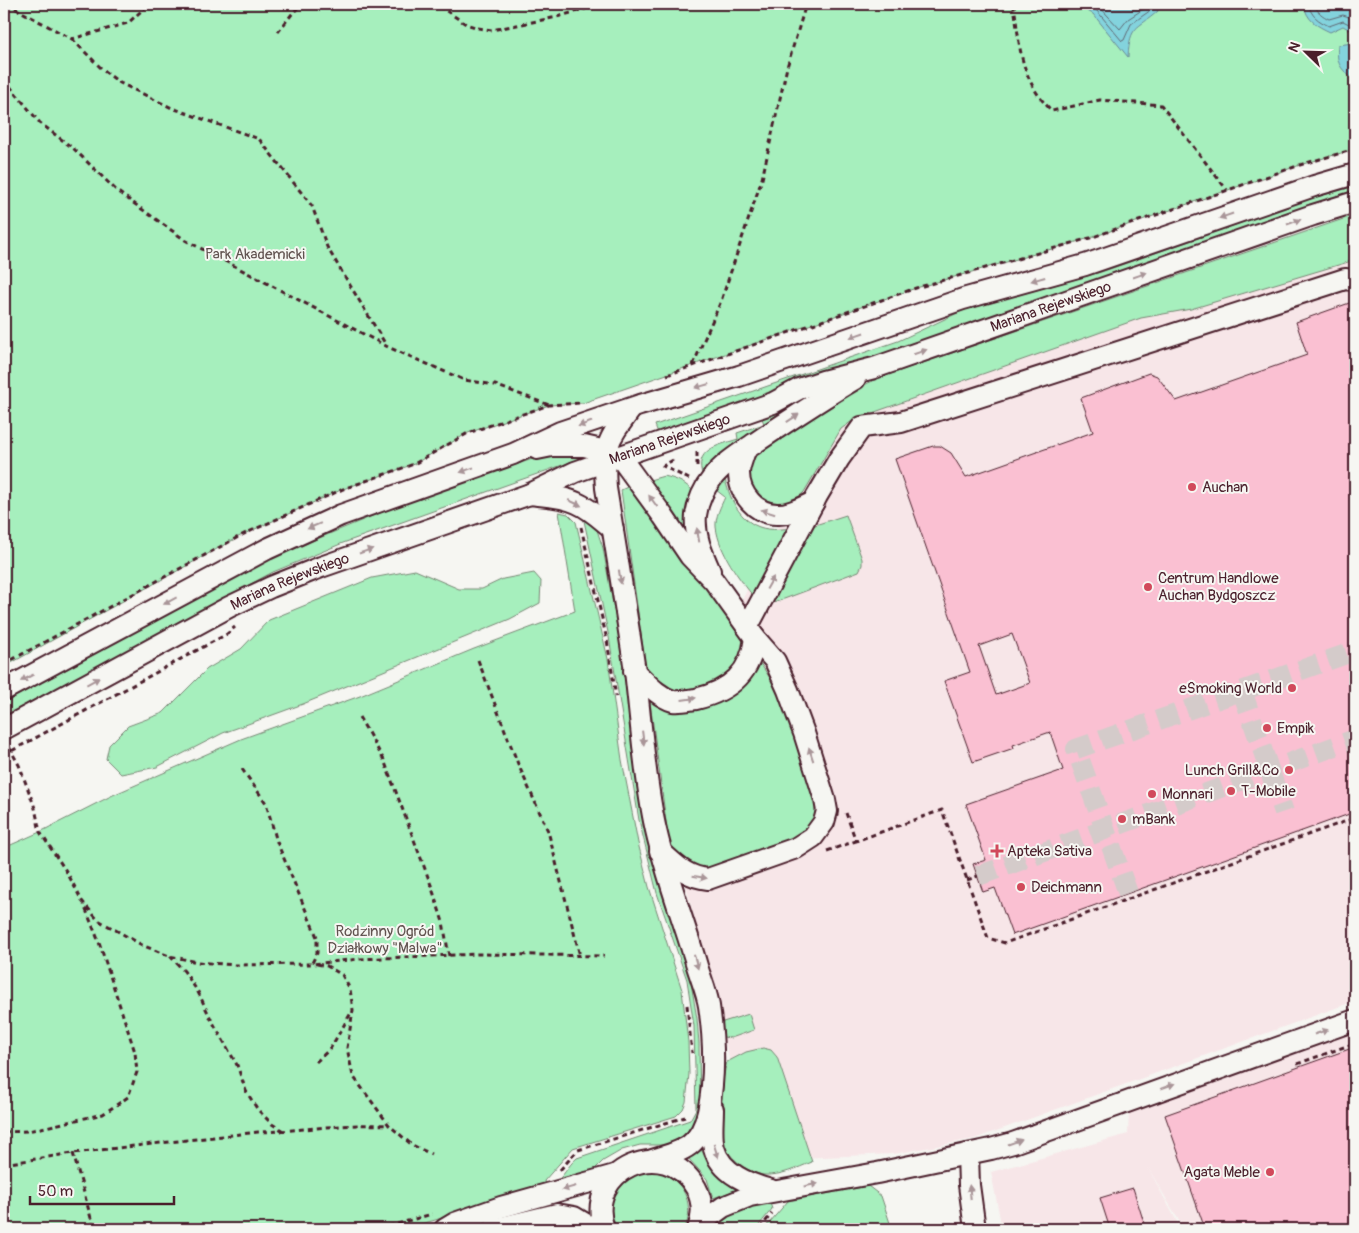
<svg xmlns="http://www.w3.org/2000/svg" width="1359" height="1233" font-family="Pangolin,sans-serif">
<rect width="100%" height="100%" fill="#f6f6f2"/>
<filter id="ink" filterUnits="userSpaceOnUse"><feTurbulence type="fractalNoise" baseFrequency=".02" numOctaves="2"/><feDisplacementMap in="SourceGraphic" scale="10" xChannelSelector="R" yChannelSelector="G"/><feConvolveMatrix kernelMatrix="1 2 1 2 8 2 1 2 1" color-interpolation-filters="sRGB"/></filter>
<g filter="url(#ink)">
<path fill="#f7e6e8" d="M1355,250V1001L974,1139L894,1154L775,1159L735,1082L686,886L695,860L729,628L797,484L825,429L1139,310Z
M1355,1027V1229H1184L1148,1168L1181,1229H1002L991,1172L1128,1134L1129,1111Z"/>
<path fill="#a6efbd" stroke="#788774" d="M4,4H1355V149L1303,164L1090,238L916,288L583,403L549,405L468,433L414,464L343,489L242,535L4,667Z
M1355,186V191L1310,205L658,433L655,425L898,341L964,310L1101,272L1309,199Z
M1355,215V260L1191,309L1141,318L855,419L841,429L804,492C778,519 737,492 753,457C754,456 757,452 757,451C765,444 777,438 787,432C807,419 827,405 848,393C858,387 869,383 879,378Z
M818,391L703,477C693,449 717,446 738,439L737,433L764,424L762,418L792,401Z
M572,453L584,455L585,457L343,543L273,572L4,716V703L278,555L392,508L538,457Z
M664,476C677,479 686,483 695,493L690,537L646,481Z
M725,479C730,500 742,526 768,529C775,530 784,529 791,528L755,598C739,579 719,552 716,527C715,517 721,506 725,497L716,490Z
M632,485L746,642L731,674L698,691L670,692L646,671L621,490Z
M559,512L568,514L576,522L608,659L622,760L638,843L649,887L682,990L688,1042L689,1074L686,1102L683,1109L676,1116L573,1148L544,1181L546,1188L404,1229H4V848L40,832L113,795L241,739L360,696L474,649L575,611Z
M846,515L862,559V565L859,571L768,605L812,526Z
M583,516L591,522L597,530L603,548L621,649L646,831L660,886L685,957L692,989L697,1019L699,1043L700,1106L692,1128L687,1134L673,1143L665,1145H640L622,1150L603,1161L590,1174L552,1184C565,1177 566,1167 577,1158L690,1120L696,1109L694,1026L687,980L657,893L639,820L609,637Z
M415,570L459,589H482L503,579L534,573L541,581L540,603L510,619L303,704L223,733L157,767L121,774L106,759L109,745L128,726L163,713L207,669L241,649L269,620L372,578Z
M758,660L776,687L781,699L815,799V817L812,825L801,838L712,872L695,871L671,849L669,844L650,702L652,701L667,708Z
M749,1014L754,1030L731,1038L723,1037L719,1033V1028L723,1022Z
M763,1048L771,1050L777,1057L812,1162C797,1168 781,1176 764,1175C747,1173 726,1156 722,1139C721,1134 721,1128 721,1124C721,1103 721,1082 727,1062L746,1052Z
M701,1149C710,1168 719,1177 736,1190L713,1198L707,1179L688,1158Z
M647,1170C655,1171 662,1172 670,1177C687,1187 694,1212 684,1229H613L609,1201L623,1179Z
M868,1186L881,1196L892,1229H764L788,1201Z
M769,1200L772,1209L756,1229H713C726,1213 750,1207 769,1200Z"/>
<path fill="#83d3dd" stroke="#6c8b96" d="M1055,4H1156L1158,11C1137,30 1130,24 1128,57L1093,14L1078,6L1057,7Z
M1304,4H1355V80C1340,69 1336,64 1338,45L1353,43L1352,31L1343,26L1330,32C1317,26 1306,20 1304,4Z"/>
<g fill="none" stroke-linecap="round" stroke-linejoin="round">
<path stroke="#616772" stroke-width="1" d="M1084,4L1097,11L1122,41L1124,40L1131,24L1151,10L1152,4
M1097,4L1120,29L1128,19L1145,8V4
M1309,4C1310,16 1319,21 1329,26L1343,21L1355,27
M1315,4C1316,12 1323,16 1329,19L1343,15L1355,19"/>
</g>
<path fill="#fac0d2" stroke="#4a1f2b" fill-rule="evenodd" d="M1355,301V812L1012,935L995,888L983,892L973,864L986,860L966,804L1063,770L1050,732L1013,745L1014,748L973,762L944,681L970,672L895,459L933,446H940L951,453L966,477L1093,432L1081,398L1149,373L1157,376L1176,401L1307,355L1296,322ZM1012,634L1030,683L996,695L979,646Z
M1355,1047V1229H1205L1165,1115Z
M1133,1188L1146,1229H1110L1100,1198Z"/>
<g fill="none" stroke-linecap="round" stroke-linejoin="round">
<path stroke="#d4cbca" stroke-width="20" stroke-dasharray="20 10" stroke-linecap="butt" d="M1242,691L1284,812
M978,876L1355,739
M1128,893L1076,749L1355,651"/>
<g stroke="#4a1f2b" stroke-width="24">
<g id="minor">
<path d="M631,409C607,441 603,446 606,488C616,549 626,610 635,671C641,721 644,772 654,821C664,871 683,918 697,966C701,979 707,993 709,1006C714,1040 715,1079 708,1112C700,1147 683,1151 652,1160"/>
<path d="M537,449L552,446H584L606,451L620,457L663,516L690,556L714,581L755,638L775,661L788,690L804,733L825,800L827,811L824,822L813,837L796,848L708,879C686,877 676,865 660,851"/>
<path d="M745,450C743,458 739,466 739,473C739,494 756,514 777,514C790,515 802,507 814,502"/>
<path d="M530,494C545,496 563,496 577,503C591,509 602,520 613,529"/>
<path d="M710,571C702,553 694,535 696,515C698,501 704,488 713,477C724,463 741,453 755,443C788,421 821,399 855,379"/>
<path d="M748,626L817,496L839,459L862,427L901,422L1345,279L1355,280"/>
<path d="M634,671C646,682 657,696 673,701C680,702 689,700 696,699C730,691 751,673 755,638"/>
<path d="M4,690L267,549L341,515L513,454L560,432L640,405L739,376L963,299L1085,265L1314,186L1355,174"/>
<path id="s1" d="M4,729L229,607L271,587L321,567L530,494L575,472L773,403L799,389L823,381L874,368L1313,215L1355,202"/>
<path d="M713,1109C713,1122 711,1136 714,1148C721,1174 749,1184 771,1190"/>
<path d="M968,1154L969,1185L975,1229"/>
<path d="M701,1223L723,1207L750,1196L877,1173L991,1149L1013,1143L1355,1020"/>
<path d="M445,1229L455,1223L501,1207L615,1175"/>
<path d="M494,1229L557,1214L574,1217L594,1229"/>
<path d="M604,1229C583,1170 665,1133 696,1188C703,1201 703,1216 698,1229"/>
</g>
</g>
<path stroke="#4a1f2b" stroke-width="3" stroke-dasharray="5 4" stroke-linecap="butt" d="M7,4L72,39L128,23L149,4
M430,4L442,8L466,24L478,28L492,30L557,17L585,9L591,4
M1013,4C1016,14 1016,24 1018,34C1021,64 1030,90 1052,111L1100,100L1161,105L1227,190
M278,32L292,14L301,4
M72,39L104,71L120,83L172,108L259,139L312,206L327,247L386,345
M4,79L40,123L74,149L118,192L185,240L388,347L464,380L495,385L549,405
M693,365L721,301L762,179L787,67L806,4
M667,375L916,288L1090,238L1303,164L1355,149
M673,460L663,466L689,479
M697,466V449
M581,527L607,640L616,697
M478,660L518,764L548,831L580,956
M4,664L242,535L343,489L414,464L468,433L549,405L581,403
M359,717L384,760L431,885L443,922L449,956
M9,747L19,765L35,808L40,832L68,874L82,901L98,920L142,945L169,956L198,962L235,965L312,964L359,959L479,954L604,956
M4,755L227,634L235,627
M242,769L266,803L277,842L317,937V953L312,963
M846,813L856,841L942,810L988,938L1005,943L1355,818
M827,851L856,841
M967,880L978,876
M170,956L184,971L198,992L211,1019L237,1065L246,1091L258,1110L272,1124L285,1132
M317,964L327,966L342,975L350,989L353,1010L347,1048L353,1076L389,1125L412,1145L431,1154
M687,1005L692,1053
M316,1062L330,1049L351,1013
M1297,1064L1355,1043
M4,1132L28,1131L103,1114L128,1097L137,1072L135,1052L99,942L84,905
M73,1153L94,1229
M4,1164L73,1153L258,1132C301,1131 344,1123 388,1125
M560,1170L578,1150L685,1117
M380,1229L432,1214
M760,1229L772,1213"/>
<use href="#minor" stroke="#f6f6f2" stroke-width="20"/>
</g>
<defs><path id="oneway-solid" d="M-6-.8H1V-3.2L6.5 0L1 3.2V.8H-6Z" transform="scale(1.25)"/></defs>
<g fill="#a99598">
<use href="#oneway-solid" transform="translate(1226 216) rotate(161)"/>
<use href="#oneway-solid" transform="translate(1294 222) rotate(-19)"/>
<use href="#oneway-solid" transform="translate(1140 275) rotate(-19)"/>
<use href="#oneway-solid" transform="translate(1038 279) rotate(164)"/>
<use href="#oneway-solid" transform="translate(857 335) rotate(161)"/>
<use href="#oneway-solid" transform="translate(920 352) rotate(-19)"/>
<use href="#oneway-solid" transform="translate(702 386) rotate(164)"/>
<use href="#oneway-solid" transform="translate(793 418) rotate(-34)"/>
<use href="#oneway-solid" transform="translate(585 424) rotate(161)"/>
<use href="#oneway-solid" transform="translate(467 470) rotate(160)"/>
<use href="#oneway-solid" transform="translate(653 501) rotate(-126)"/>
<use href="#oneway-solid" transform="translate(575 503) rotate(24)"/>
<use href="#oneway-solid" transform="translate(768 512) rotate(-162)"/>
<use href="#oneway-solid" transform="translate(314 526) rotate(157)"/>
<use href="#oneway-solid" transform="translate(698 535) rotate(-100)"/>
<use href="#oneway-solid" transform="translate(366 551) rotate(-19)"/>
<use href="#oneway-solid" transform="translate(620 577) rotate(81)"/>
<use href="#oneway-solid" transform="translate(770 583) rotate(-61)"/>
<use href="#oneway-solid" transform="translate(170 601) rotate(152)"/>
<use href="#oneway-solid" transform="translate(27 678) rotate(152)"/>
<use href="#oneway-solid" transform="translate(93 681) rotate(-28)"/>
<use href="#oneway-solid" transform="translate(689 699) rotate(-8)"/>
<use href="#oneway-solid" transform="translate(643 738) rotate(83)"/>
<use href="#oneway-solid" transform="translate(811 754) rotate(-108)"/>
<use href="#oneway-solid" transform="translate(700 877) rotate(10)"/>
<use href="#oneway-solid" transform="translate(696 962) rotate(74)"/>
<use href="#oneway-solid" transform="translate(1321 1032) rotate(-19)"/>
<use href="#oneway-solid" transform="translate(1168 1086) rotate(-20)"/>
<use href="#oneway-solid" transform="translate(1015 1142) rotate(-19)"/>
<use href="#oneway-solid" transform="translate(716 1151) rotate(72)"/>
<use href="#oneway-solid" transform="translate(811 1185) rotate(-11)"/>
<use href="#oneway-solid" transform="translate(569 1188) rotate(164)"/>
<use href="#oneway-solid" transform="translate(970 1192) rotate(-96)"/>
</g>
</g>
<g fill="#d1495b" stroke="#f6f6f2" stroke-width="2">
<circle cx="1192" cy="487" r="5"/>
<circle cx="1148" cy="587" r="5"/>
<circle cx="1292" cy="688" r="5"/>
<circle cx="1267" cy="728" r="5"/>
<circle cx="1289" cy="770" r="5"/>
<circle cx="1231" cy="791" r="5"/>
<circle cx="1152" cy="794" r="5"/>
<circle cx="1122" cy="819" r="5"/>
<path d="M994.5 843.5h5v5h5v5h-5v5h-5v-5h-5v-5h5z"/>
<circle cx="1021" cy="887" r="5"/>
<circle cx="1270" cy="1172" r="5"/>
</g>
<g text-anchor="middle" stroke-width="4" stroke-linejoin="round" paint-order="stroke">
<g font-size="15" fill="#615350" stroke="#f6f6f2">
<text x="255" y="259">Park Akademicki</text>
<text x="385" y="936">Rodzinny Ogród<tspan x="385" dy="17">Działkowy "Malwa"</tspan></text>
</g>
<g font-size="15" fill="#4a1f2b" stroke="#f6f6f2">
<text dy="5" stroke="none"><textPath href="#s1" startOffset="1132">Mariana Rejewskiego</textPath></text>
<text dy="5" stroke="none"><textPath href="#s1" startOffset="728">Mariana Rejewskiego</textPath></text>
<text dy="5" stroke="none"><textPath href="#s1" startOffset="322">Mariana Rejewskiego</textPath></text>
</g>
<g font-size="15" fill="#4a1f2b" stroke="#f6f6f2" text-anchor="start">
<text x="1202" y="492">Auchan</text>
<text x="1158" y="583">Centrum Handlowe<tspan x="1158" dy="17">Auchan Bydgoszcz</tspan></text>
<text x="1282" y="693" text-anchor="end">eSmoking World</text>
<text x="1277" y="733">Empik</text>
<text x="1279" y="775" text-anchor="end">Lunch Grill&amp;Co</text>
<text x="1241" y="796">T-Mobile</text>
<text x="1162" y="799">Monnari</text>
<text x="1132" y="824">mBank</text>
<text x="1007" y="856">Apteka Sativa</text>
<text x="1031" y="892">Deichmann</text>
<text x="1260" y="1177" text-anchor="end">Agata Meble</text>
</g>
</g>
<rect width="1359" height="1233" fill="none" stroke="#f6f6f2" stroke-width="20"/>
<rect x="10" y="10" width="1339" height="1213" fill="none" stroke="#4a1f2b" stroke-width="2" filter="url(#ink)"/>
<g transform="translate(1306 52) rotate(293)" stroke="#f6f6f2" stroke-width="4" paint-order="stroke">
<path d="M0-4L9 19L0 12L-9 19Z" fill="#4a1f2b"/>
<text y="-8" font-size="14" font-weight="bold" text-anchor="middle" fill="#4a1f2b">N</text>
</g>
<path d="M30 1196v8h144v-8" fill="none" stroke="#4a1f2b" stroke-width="2.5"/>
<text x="38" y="1196" font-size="15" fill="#4a1f2b" stroke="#f6f6f2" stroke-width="4" paint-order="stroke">50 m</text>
</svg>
